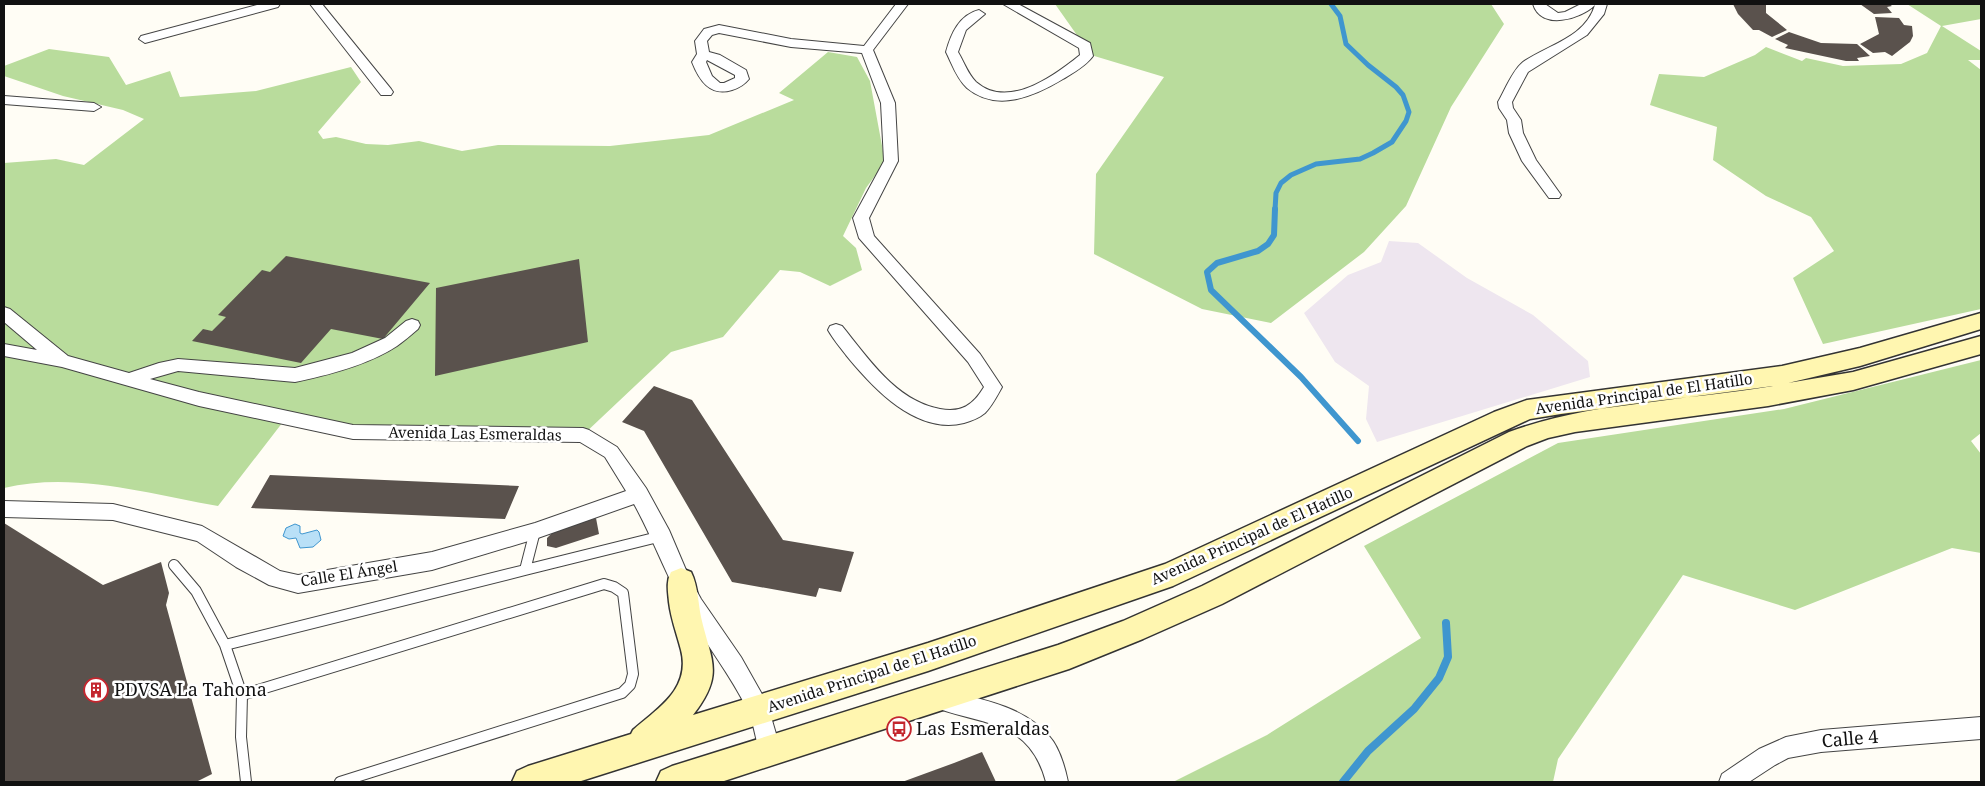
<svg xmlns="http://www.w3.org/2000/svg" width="1985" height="786" font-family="'Noto Serif',serif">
<rect width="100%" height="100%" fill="#fffdf5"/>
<path fill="#eee6ef" d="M1389,241L1418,243L1467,278L1533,315L1588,361L1590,377L1377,442L1366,419L1369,386L1335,362L1304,313L1348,275L1381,262Z"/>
<path fill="#b9dc9c" d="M1055,4H1491L1504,24L1451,107L1406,206L1364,252L1271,323L1202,309L1094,254L1096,174L1164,77L1091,55Z
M1907,4H1981V19L1942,26L1981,51V60H1968L1981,70V309L1823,344L1793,278L1834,251L1811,217L1766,196L1713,160L1717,127L1650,105L1659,74L1704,77L1755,55L1766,47L1802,61L1806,58L1843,66L1901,64L1927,53L1941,26Z
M49,49L109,57L126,85L170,71L180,97L256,91L351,67L361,82L318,132L323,139L336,137L366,144L388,145L419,141L462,151L498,145L610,146L709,135L794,100L779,93L828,52L857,57L870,81L885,162L866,188L843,236L856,248L862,270L830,286L800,272L780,270L723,337L671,352L583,435L374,432L286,418L218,506C149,494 74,471 4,488V163L56,159L84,165L144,119L123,110L63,96L4,76V66Z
M1981,360V433L1971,441L1981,454V553L1952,548L1795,610L1683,575L1558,759L1553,782H1173L1267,735L1421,638L1364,546L1558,443L1784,409Z"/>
<path fill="#b9e0f7" stroke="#3f96cf" d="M295,524L300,526V533L302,534L317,530L319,532L321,540L313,547L300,548L296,538L289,539L283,536L286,528Z"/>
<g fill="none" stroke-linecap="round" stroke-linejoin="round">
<path stroke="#3f96cf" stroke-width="5" d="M1275,210L1276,193L1281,183L1291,175L1316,164L1360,159L1373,153L1392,142L1406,121L1409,112L1403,95L1396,87L1368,65L1346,44L1340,16L1331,4"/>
<path stroke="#3f96cf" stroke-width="6" d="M1275,209L1274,235L1268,244L1258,251L1217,263L1207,272L1211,290L1301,377L1358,441"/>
<path stroke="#3f96cf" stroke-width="8" d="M1343,782L1368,751L1414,709L1439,678L1448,657L1446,623"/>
</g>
<path fill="#5a524d" d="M1733,4H1766V13L1787,30L1772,37L1759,30H1753L1738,14Z
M1860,4H1889L1892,6L1887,7L1892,13L1874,14Z
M1875,17L1899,18L1904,25L1912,26L1913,36L1910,42L1892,56L1885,52L1873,53L1860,44L1879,34Z
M1789,32L1821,43L1857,44L1870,56L1857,58L1859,61H1846L1785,48L1788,45L1775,39Z
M286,256L430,283L383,339L331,329L301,363L192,341L203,329L212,331L226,317L218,315L262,270L270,272Z
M579,259L588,342L435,376L436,288Z
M654,386L692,400L783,540L854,552L841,592L819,588L816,597L732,582L644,431L622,422Z
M270,475L519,486L505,519L251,508Z
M596,518L599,534L556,548L547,546V538L554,531Z
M4,523L103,585L161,562L169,593L166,605L212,774L196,782H4Z
M982,752L996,782H902L954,763Z"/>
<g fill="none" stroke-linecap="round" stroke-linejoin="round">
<g stroke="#444" stroke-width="12">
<path id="service" d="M174,565L196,591L225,645L525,570L535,531
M525,570L662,536
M225,645L242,695L241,737L246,782
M242,695L604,584L614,587L623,593L633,674L630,685L622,693L340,782"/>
</g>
<g stroke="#444" stroke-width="2">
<path id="minor" d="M261,4H280L278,7L145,43L139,39L141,36Z
M310,4H322L391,89L393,92L391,95H381Z
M896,4H908L873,50L895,103L898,161L869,218L874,236L980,354L1002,387C997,396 992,406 985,413C979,418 971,421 964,423C916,435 873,388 846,355C840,347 833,339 828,330L830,326L836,324L842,326C868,358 896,401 940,409C962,413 973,405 984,387L968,362L859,238L853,218L884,161L881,103L862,53L791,47L719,33L712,35L707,41L709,52L720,55L746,70L749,79C745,84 739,88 732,90C710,97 699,80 692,62L697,54L695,41L704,29L719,25L791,39L864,46ZM707,60L735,75V78L724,83H720L712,76L706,62Z
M1003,4H1018L1090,43L1093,56C1086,66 1073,73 1063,79C1035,96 997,113 967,88C957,79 952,64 946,52C951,34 959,15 979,10L985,14L966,30L958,52C964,62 968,74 976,82C1008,110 1054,76 1080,55L1079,48Z
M1533,4H1545L1558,13L1565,12L1581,4H1607L1604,14L1587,35L1528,72L1512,102L1513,108L1521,120L1523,133L1536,160L1561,195L1559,198H1549L1522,161L1509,133L1507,120L1499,108L1498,102C1505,90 1512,71 1523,62C1549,44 1585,38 1595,5C1581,19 1541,31 1533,4Z
M4,96L94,103L101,107L94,111L4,104Z
M4,307L10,309L68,356L129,373L159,363L178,359L295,368L352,353L385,338L406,321L412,319L418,321L420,325L418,329C411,335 404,341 397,346C368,365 329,375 295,382L178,371L150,379L199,392L353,425L583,428L589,430L617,447L646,488L669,530L689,577L701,599L741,657L767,703L781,751L778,759L770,762L762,759C756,744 755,726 748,711C731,675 706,645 686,610C666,576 653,538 634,504L535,539L432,570L298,593L269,585L236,567L197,541L113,520L4,517V501L113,504L202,526L280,571L298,575L432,552L535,523L626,491L605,457L580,442L353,439L199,406L62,367L4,356V344L37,350L4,322Z
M939,689C976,698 1023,705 1049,736C1059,747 1065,767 1068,782H1046C1029,718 982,726 931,706L928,699L931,692Z
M1981,717V739L1821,752L1788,758L1775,765L1749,782H1719L1722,774L1759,749L1786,737L1821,730Z"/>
</g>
<g stroke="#333" stroke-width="3">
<path id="secondary" d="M1981,313V329L1860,366L1788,383L1853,372L1981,336V354L1853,390L1768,406L1575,432L1548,438L1527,446L1222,604L1143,639L1069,669L721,782H656L661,771L672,766L1058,645L1123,621L1202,586L1509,432C1593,401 1685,401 1773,386L1561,414L1530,419L1173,586L928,671L578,782H512L517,771L528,766L631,734L633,730C658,708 691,689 681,650C677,634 671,619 669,602C668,591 666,582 671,572L681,568L691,572C698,586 698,602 701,617C711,661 725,674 693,715L928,643L1165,564L1494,412L1527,400L1782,366L1860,348Z"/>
</g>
<use href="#service" stroke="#fff" stroke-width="10"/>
<use href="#minor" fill="#fff" fill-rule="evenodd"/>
<use href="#secondary" fill="#fff6b0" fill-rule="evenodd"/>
</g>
<defs>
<g id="building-ring" transform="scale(1.25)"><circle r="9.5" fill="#fff" stroke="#c4262e" stroke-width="1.5"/><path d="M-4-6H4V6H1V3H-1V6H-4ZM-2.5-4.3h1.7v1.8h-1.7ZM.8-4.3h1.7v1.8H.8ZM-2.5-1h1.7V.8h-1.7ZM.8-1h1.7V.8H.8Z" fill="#c4262e"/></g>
<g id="bus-ring" transform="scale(1.25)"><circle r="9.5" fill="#fff" stroke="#c4262e" stroke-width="1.5"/><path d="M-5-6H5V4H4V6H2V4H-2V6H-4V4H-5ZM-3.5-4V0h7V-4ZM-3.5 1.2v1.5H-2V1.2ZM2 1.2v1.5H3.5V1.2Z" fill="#c4262e"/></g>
</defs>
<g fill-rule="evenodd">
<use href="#building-ring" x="96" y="690"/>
<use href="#bus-ring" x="899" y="729"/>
</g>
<g text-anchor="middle" stroke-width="5" stroke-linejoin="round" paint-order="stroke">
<g font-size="15" fill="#111" stroke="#fff">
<text transform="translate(1644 394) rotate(-8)" y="5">Avenida Principal de El Hatillo</text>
<text transform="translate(475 434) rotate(1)" y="5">Avenida Las Esmeraldas</text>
<text transform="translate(1252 536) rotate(-24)" y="5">Avenida Principal de El Hatillo</text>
<text transform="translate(349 574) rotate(-9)" y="5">Calle El Ángel</text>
<text transform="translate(872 674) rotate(-18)" y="5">Avenida Principal de El Hatillo</text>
</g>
<g font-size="18" fill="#111" stroke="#fff" text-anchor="start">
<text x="114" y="696">PDVSA La Tahona</text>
<text x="916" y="735">Las Esmeraldas</text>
</g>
<g font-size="18" fill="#111" stroke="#fff">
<text transform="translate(1850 739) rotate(-5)" y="6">Calle 4</text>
</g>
</g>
<rect width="1985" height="786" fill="none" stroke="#111111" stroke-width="10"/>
</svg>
